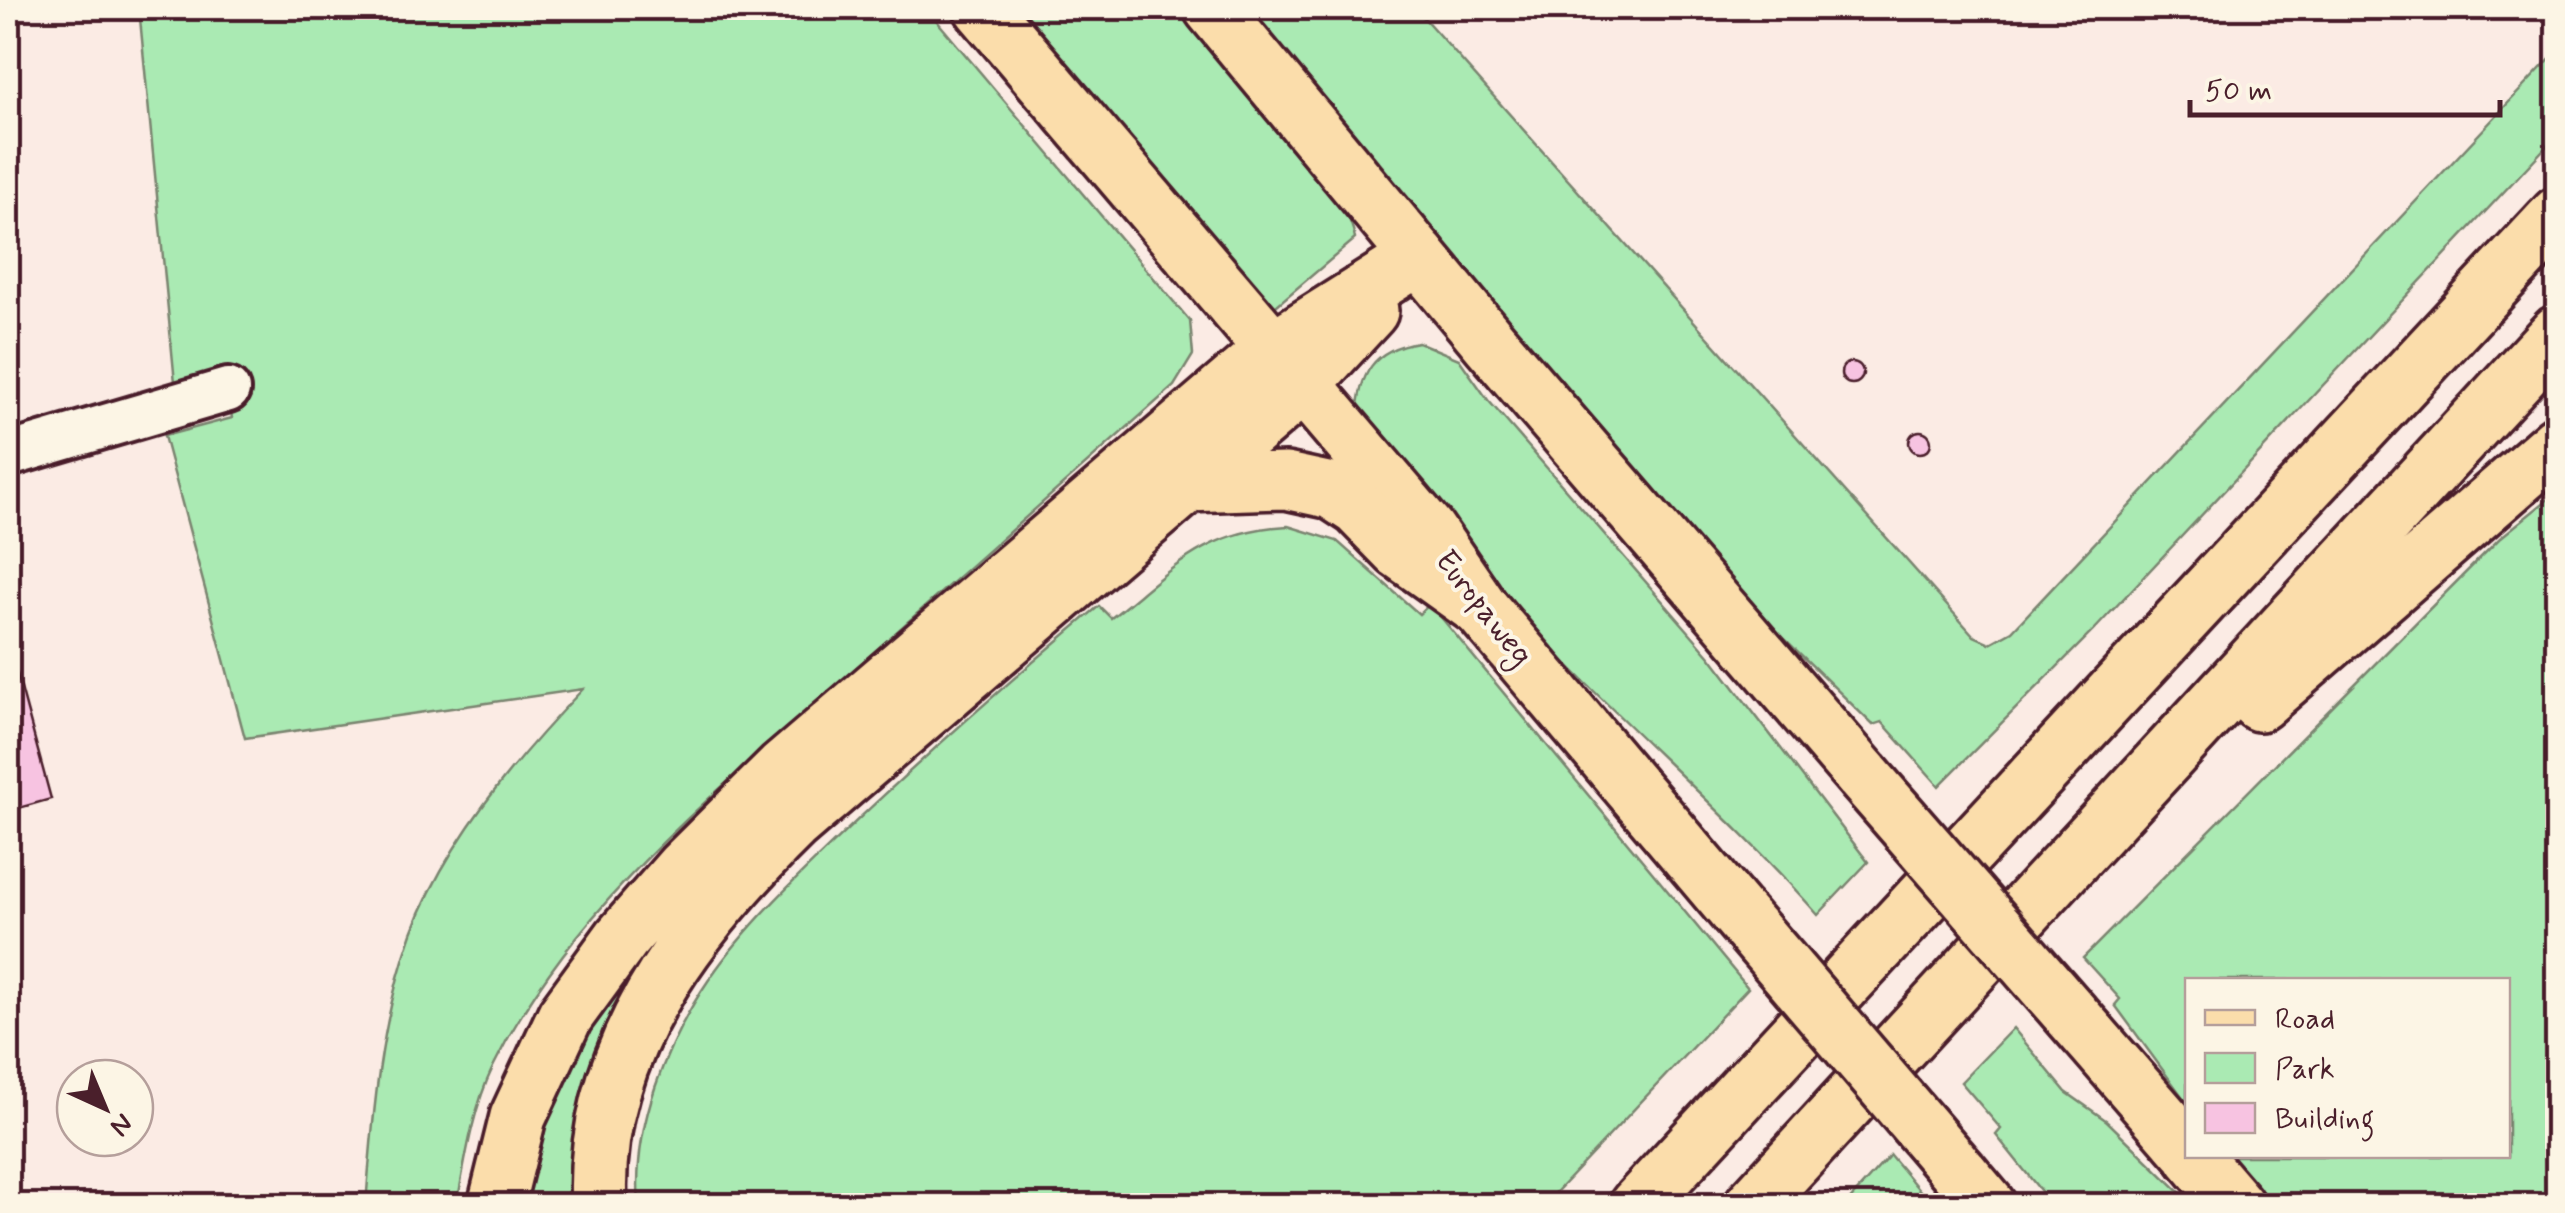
<svg xmlns="http://www.w3.org/2000/svg" width="2565" height="1213" font-family="Mynerve,sans-serif">
<rect width="100%" height="100%" fill="#fbebe4"/>
<filter id="ink" filterUnits="userSpaceOnUse"><feTurbulence type="fractalNoise" baseFrequency=".01" numOctaves="2"/><feDisplacementMap in="SourceGraphic" scale="20" xChannelSelector="R" yChannelSelector="G"/><feConvolveMatrix kernelMatrix="1 2 1 2 8 2 1 2 1" color-interpolation-filters="sRGB"/></filter>
<g filter="url(#ink)">
<path fill="#aaeab3" stroke="#7a846f" stroke-width="2.5" d="M139,8H926L1190,321L1193,355L1174,386C1063,485 951,583 840,682C712,796 569,910 493,1067C473,1108 465,1160 457,1205H366C373,1113 380,1021 412,933C445,843 517,757 583,689L245,738L164,436L232,418L226,380L176,393Z
M1009,8H1178C1222,57 1347,178 1355,239L1263,317Z
M1230,8H1415L1974,636L1990,643L2012,631L2557,51V135L2095,629L1939,786L1882,722L1873,725L1748,603Z
M1418,342L1459,359L1488,400L1710,656L1868,862L1818,915C1736,822 1640,740 1554,651C1483,578 1421,496 1357,418C1359,374 1373,349 1418,342Z
M2557,492V1205H2264L2227,1156H2508V980H2188L2187,1103L2115,1005L2120,999L2083,958L2500,538Z
M1288,526L1337,541L1419,614L1430,604L1748,988L1544,1205L639,1206C632,1128 666,1042 710,978C748,923 801,874 849,828C930,751 1013,678 1099,606L1111,618C1173,569 1205,530 1288,526Z
M635,972L592,1059L575,1179L577,1205L521,1206C540,1107 570,1048 635,972Z
M2013,1028L2066,1092L2107,1121L2193,1205H2052L1996,1135L2001,1129L1961,1082Z
M1890,1155L1932,1205H1845Z"/>
<path fill="#f7c3e1" stroke="#4a1f2b" stroke-width="2.5" d="M1841 373a11 11 0 1 1 22 0a11 11 0 1 1-22 0Z
M1909 442a11 11 0 1 1 22 0a11 11 0 1 1-22 0Z
M8,640L51,799L8,811Z"/>
<g fill="none" stroke-linecap="round" stroke-linejoin="round">
<g stroke="#4a1f2b" stroke-width="50">
<path id="minor" d="M8,455L228,390"/>
</g>
<g stroke="#4a1f2b" stroke-width="62">
<path id="major" d="M982,8L1427,530L1481,609L1736,911
M1212,8L1491,344L1863,776
M2089,1035L2188,1149
M2193,1156L2236,1206
M1960,1173L1988,1206"/>
</g>
<g stroke="#4a1f2b" stroke-width="62">
<path id="highway" d="M1185,484L1286,481L1332,491L1358,508L1400,551L1481,609
M2259,703L2558,443
M496,1206L518,1117L565,1016L622,938L683,868L782,770L1273,349L1419,257
M599,1206C590,1052 688,927 792,825L1295,392L1370,311
M1637,1206L2558,215
M1752,1206L2558,333"/>
</g>
<use href="#minor" stroke="#fcf5e5" stroke-width="42"/>
<use href="#major" stroke="#fbddab" stroke-width="55"/>
<use href="#highway" stroke="#fbddab" stroke-width="55"/>
<g stroke="#4a1f2b" stroke-width="62" stroke-linecap="butt">
<path id="major-bridge" d="M1863,776L2089,1035
M1736,911L1960,1173"/>
</g>
<use href="#major-bridge" stroke="#fbddab" stroke-width="55"/>
</g>
</g>
<g text-anchor="middle" stroke-width="8" stroke-linejoin="round" paint-order="stroke">
<g font-size="32" fill="#4a1f2b" stroke="#fcf5e5">
<text transform="translate(1485 607) rotate(52)" y="11">Europaweg</text>
</g>
</g>
<rect width="2565" height="1213" fill="none" stroke="#fcf5e5" stroke-width="40"/>
<rect x="20" y="20" width="2525" height="1173" fill="none" stroke="#4a1f2b" stroke-width="4" filter="url(#ink)"/>
<rect x="2185" y="978" width="325" height="180" fill="#fcf5e5" stroke="#b59f9b" stroke-width="2.5"/>
<rect x="2205" y="1010" width="50" height="15" fill="#fbddab" stroke="#b59f9b" stroke-width="2.5"/>
<text x="2275" y="1028" font-size="30" fill="#4a1f2b">Road</text>
<rect x="2205" y="1053" width="50" height="30" fill="#aaeab3" stroke="#b59f9b" stroke-width="2.5"/>
<text x="2275" y="1078" font-size="30" fill="#4a1f2b">Park</text>
<rect x="2205" y="1103" width="50" height="30" fill="#f7c3e1" stroke="#b59f9b" stroke-width="2.5"/>
<text x="2275" y="1128" font-size="30" fill="#4a1f2b">Building</text>
<g transform="translate(105 1108) rotate(136)"><circle r="48" fill="#fcf5e5" stroke="#b59f9b" stroke-width="2.5"/>
<path d="M0-8L18 38L0 25L-18 38Z" fill="#4a1f2b"/>
<text y="-15" font-size="28" font-weight="bold" text-anchor="middle" fill="#4a1f2b">N</text>
</g>
<path d="M2190 100v15h310v-15" fill="none" stroke="#4a1f2b" stroke-width="5"/>
<text x="2205" y="100" font-size="30" fill="#4a1f2b" stroke="#fcf5e5" stroke-width="8" paint-order="stroke">50 m</text>
</svg>
